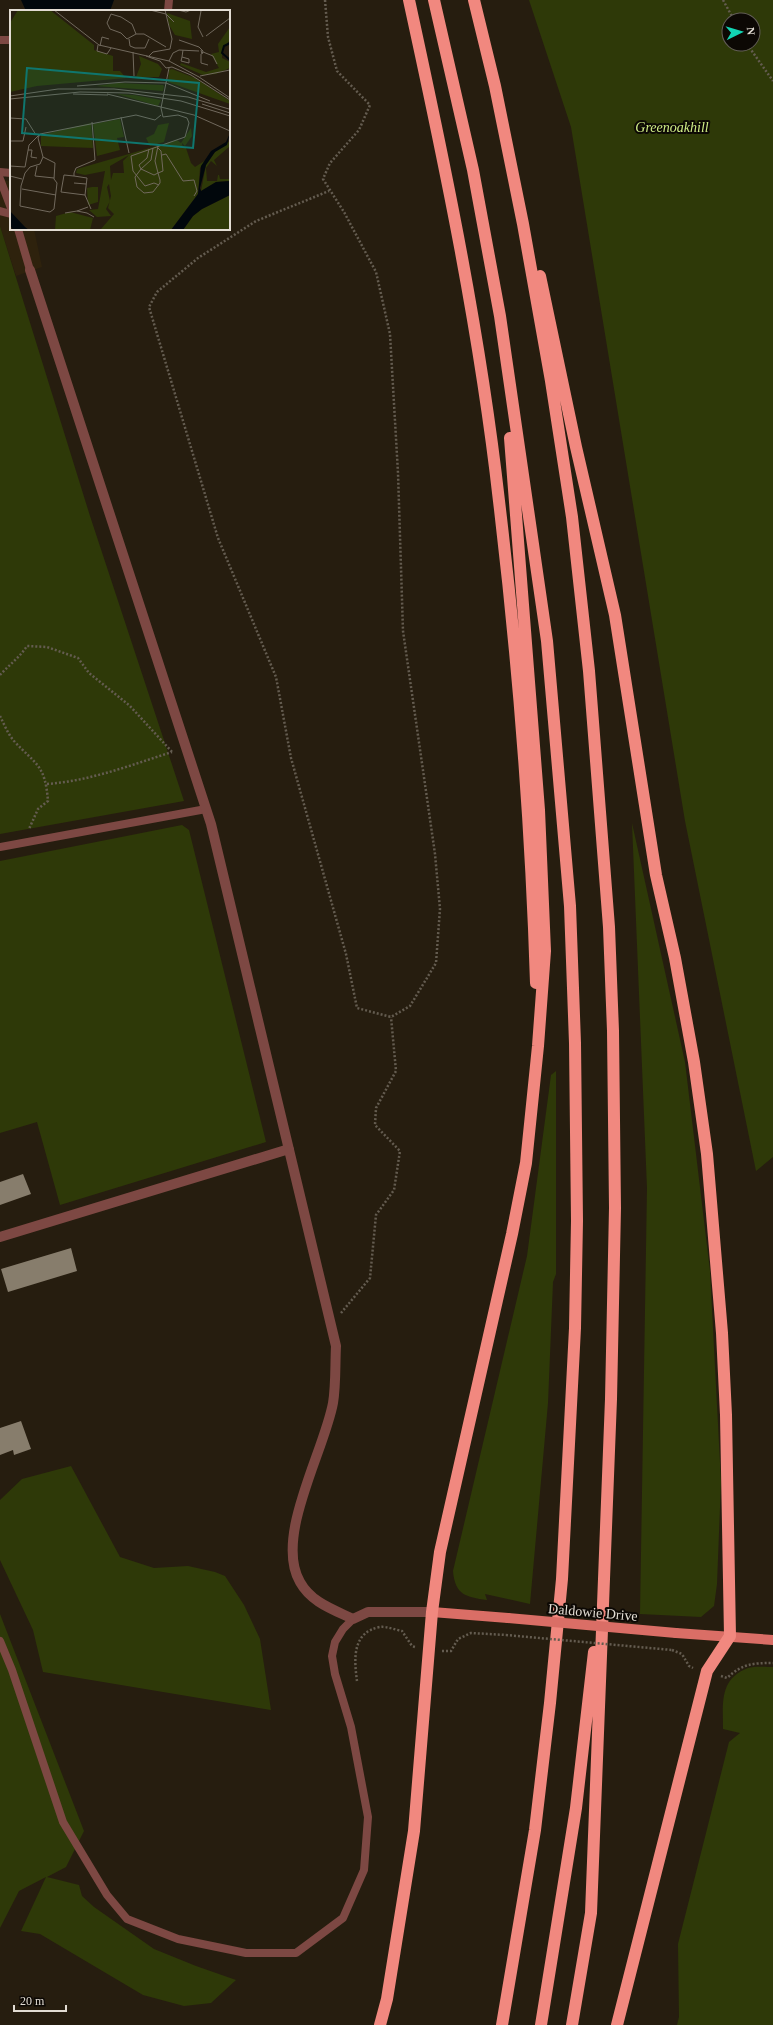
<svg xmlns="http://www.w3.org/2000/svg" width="773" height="2025" font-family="Georgia,serif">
<rect width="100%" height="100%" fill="#261d0f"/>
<path fill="#2e220d" d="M0,180L11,181V229H34L42,267L16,276L0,226Z"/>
<path fill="#2e3908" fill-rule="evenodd" d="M529,0H773V1157L756,1171L685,821L571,127ZM729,20H753V44H729Z
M0,226L90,516L184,801L0,834Z
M632,823L685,1062L710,1271L721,1482L717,1584L714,1606L701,1617L640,1614L647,1188Z
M182,825L189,830L266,1142L60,1205L37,1122L0,1133V861Z
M556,1071V1274L553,1282L548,1403L530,1604L485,1594L487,1600C466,1597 455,1595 453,1571L527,1256L551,1075Z
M71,1466L120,1557L154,1568L188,1566L215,1572L225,1576L244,1605L260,1639L271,1710L43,1672L33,1630L0,1560V1500L22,1479Z
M0,1614L84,1831L66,1867L47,1877L79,1885L82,1896L94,1907L154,1949L196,1966L236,1980L211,2003L184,2006L143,1995L40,1934L21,1931L46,1877L19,1891L0,1928Z
M773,1667V2025H677L679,2017L678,1944L729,1742L740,1733L723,1729C723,1703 719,1679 748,1668C755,1666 766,1667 773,1667Z"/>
<path fill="#01070c" d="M21,0H114L110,11H26Z"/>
<path fill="#877d6c" d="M23,1174L31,1194L0,1205V1182Z
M71,1248L77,1271L8,1292L1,1269Z
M21,1421L31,1449L14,1455L13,1450L0,1455V1428Z"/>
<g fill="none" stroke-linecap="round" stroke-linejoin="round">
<path stroke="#645c50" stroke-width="2.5" stroke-dasharray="2 2" stroke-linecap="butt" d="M325,0L328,37L337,71L370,105L359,130L330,163L323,179L344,212L376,272L390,334L398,473L403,631L435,854L440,909L436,963L410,1006L391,1017L357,1008L346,954L291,758L276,677L218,538L149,307L157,292L198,258L256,221L329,191
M723,0L734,20
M747,44L773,81
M0,675C9,665 20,657 27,646L47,647L78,658L89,673L130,706L173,753
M0,716C4,724 8,734 14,741C36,765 45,764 48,801L38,809L29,829
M47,784C90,781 131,765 172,752
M341,1313L370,1278L376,1215L394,1190L400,1151L375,1125L376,1108L396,1071L391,1017
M672,1650L682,1654L689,1666L693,1668
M442,1651H451L458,1639L471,1633L506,1635
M721,1676L727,1678C742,1664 752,1663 773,1663
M357,1681C354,1659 352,1632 380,1627C386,1626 396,1630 402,1631L412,1646L415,1647"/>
<path stroke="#7d4843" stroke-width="8" d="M168,11L169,0
M0,40H11
M0,172L11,173
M0,179L11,208
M0,211L11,214
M18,229L30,270
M0,847L206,809
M0,1641L12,1670L63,1822L107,1895L127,1919L178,1939L246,1953H296L343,1918L364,1870L368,1817L351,1727L335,1674L332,1656L335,1642L343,1629L353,1619"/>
<path stroke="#7d4843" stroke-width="10" d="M30,270L211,824L336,1346C335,1365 336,1385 333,1403C324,1452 274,1537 300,1582C311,1602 332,1609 353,1619L368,1612H432
M0,1237L289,1149"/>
<path stroke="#da6e66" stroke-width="10" d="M432,1612L508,1618
M676,1633L773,1640"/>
<path stroke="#f1887f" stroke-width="12" d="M409,0C445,165 480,332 499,501C518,660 531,822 536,983
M434,0L473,170L500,316L547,641L570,906L575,1043L577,1221L575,1328L562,1579L550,1703L535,1830L502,2025
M474,0L495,86L523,224L551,381L572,517L589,671L609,927L613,1031L615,1208L611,1399L591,1913L572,2025
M540,276L576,447L615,615L656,875L675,958L694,1062L707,1154L722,1333L726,1415L730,1636L707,1671L617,2025
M380,2025L387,1999L414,1831L432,1612L440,1552L512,1234L526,1163L538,1046L545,951L539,810L510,438
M541,2025L576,1808L594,1652"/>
<path stroke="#645c50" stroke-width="2.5" stroke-dasharray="2 2" stroke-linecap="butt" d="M506,1635L672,1650"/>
<path stroke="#da6e66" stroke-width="10" d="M508,1618L676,1633"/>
</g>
<g text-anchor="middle" stroke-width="4" stroke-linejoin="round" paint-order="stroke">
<g font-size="14" font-style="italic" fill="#cfec86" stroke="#0c0804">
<text x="672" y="132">Greenoakhill</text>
</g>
<g font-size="14" fill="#e2dcd3" stroke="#0c0804">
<text transform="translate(593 1612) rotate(5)" y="5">Daldowie Drive</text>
</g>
</g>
<g transform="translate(10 10)">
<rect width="220" height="220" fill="#261d0f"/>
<path d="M8,0H40L84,35V40L103,46V61H110L116,68L27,76L0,82V13ZM157,3L180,11L182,29L165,25L159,15ZM220,17V30L212,40V48L220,52V58L206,64L193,65L170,55L171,53L196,62L209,58L201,44L209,42L208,34ZM129,46L148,54L152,59L149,67H126L131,54ZM162,59L185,68L220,91V94L158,72L159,60ZM107,73L153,75L154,76L153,81L86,76ZM107,84L124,85L151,90L148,96ZM110,109L114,127L107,128L110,140L87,146L83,114ZM81,113L83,138L31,136V125ZM159,113L154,132L140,136L136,128L144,124L148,115ZM181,118L182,126L175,136L172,133V135L176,138L181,153L185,157L196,150L190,158L188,184L161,220H84L91,219L104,204L98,198L101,186L99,174L97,177L100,191L96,199L101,206L87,207L79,200L88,199L95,161L75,165L66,163L67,159L167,130L171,133ZM119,145L113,151L114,163H103L101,170L100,156ZM220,131V136L204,150L207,156L201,151L196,158L197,171H207L208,165H209L210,169H220V171L206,172L191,181L196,155L205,142ZM82,177H88V192L78,195L77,178ZM220,185V220H173L183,206L192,199ZM60,202L83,208L80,220H45L46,206Z" fill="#2e3908" fill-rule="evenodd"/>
<path d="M220,123L217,135L205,142L196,155L190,178L191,181L206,172L220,171V185L192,199L183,206L173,220H161L188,184L191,156L201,141L216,132ZM0,201L15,217L19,220H3L0,215Z" fill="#01070c"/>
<path fill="none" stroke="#01070c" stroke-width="2" d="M220,33L214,36L212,43L220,50"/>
<path fill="none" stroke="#71695d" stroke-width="1" d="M44,0L89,35L159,51L189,67L220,88M140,0L156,4L164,12M168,0L176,2L181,0M189,0L191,1L188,17L193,27M101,4L111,7L122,14L126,24H134L156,37M101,4L97,13L100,19L111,23L117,29L126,24M196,26L220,8M119,29L120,36L125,38H135L139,29M169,30L189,37L193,41L192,44L191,40M88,35L87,41L97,44L101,38M90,36L92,27L99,29M123,42L124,66M193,42L203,46L207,54M191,44V53L198,55M136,46L150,51L156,58L162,57L181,65L220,90M139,46L143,42L160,39L162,29L155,0M172,47L171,51L179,53V49L172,47L173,40M159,51L163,43L169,40L189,41M190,66L220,60M67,76L115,72L156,73L200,91M63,84L98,85M97,84L184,105L220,121M0,86L48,79H104L178,87L219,99M0,89L70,82L119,83L171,91L220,106M192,94L220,103M151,98L159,58M111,107L119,143M0,108L16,109L26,125M0,131H13L16,117M148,138L151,141L153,161L148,163L144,165L131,159L125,167L127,177L134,183L143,182L150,173V170L148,163L145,151L148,136M139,139L137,148L129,155L131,159L141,150L143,138M18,140H22L21,147L27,148M152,145L156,144L173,171L184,170L187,181L184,186M33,147L30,154L20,157L15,163L11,176L10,196L40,202L44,199L47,173L44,169L45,153L33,147L28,128L30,124L126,105L145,110L151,105M0,156L15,157L19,135L30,124M27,156L25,166L44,168M0,166L12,169M64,166L54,165L51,182L75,185M64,173L76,174M149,175L144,173L135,176L123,161L121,146L175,127L179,113L177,108L168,105L153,107L151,98M12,179L46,185M78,197L67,201L77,203L84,207M81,199L75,185L77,168L64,166V163L66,158L85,150L82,112M55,203L67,201"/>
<path fill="#0f766e" fill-opacity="0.15" stroke="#0f766e" stroke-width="2" d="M17,58L189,73L183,138L12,123Z"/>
<rect width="220" height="220" fill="none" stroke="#e2dcd3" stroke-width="2"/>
</g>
<g transform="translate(741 32) rotate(85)"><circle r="19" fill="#0c0804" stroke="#625d57"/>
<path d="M0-3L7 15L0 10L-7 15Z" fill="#12d5b4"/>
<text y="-6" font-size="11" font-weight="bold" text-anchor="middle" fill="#e2dcd3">N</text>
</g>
<path d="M14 2005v6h52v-6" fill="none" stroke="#e2dcd3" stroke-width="2"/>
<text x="20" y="2005" font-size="12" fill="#e2dcd3" stroke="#0c0804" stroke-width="3" paint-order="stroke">20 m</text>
</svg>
